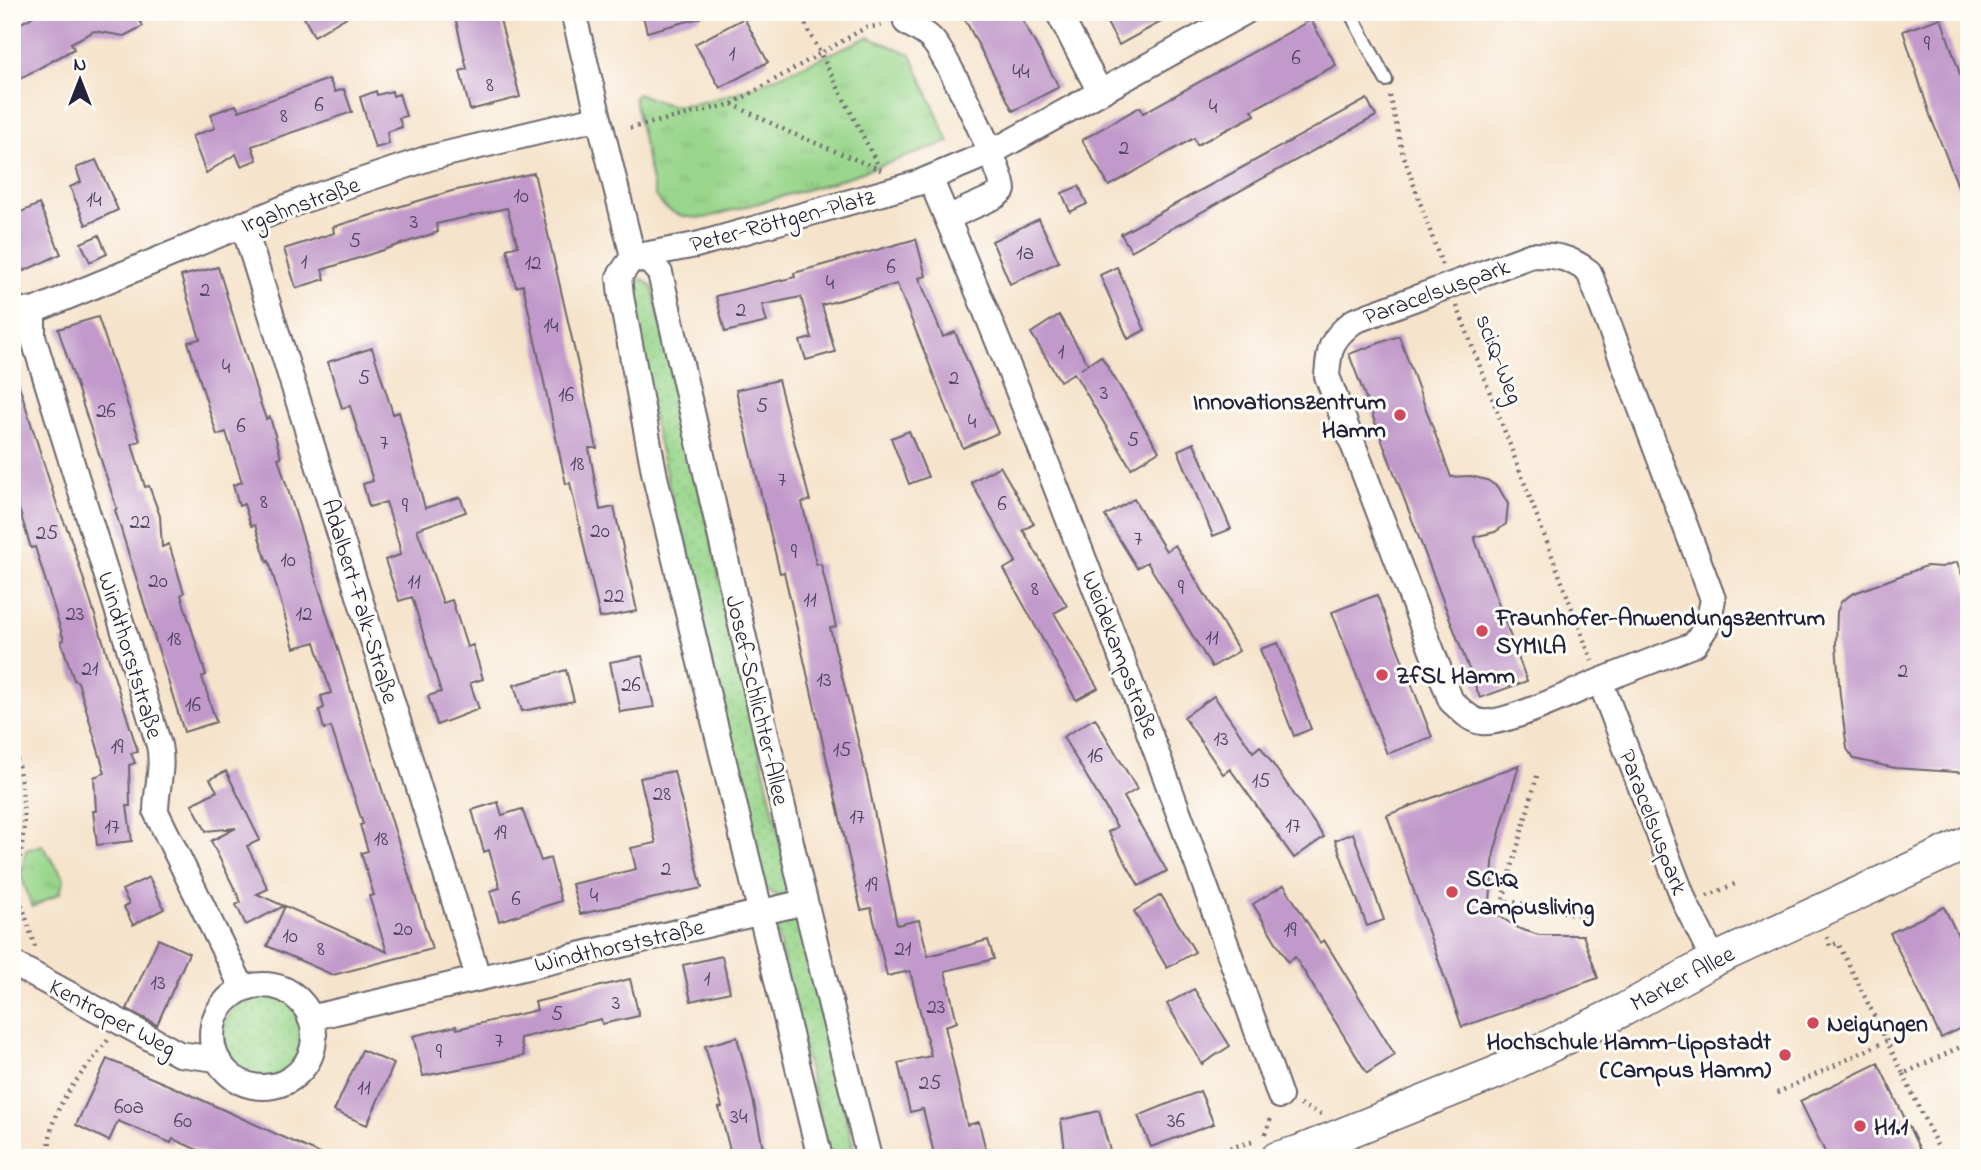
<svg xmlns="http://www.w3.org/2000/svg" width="1981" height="1170" font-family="'Indie Flower',sans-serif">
<defs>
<pattern id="grass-dots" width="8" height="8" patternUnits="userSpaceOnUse" patternTransform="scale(1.75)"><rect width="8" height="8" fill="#99d68b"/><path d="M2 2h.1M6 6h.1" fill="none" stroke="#84b779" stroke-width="1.8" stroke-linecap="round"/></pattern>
<pattern id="park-tufts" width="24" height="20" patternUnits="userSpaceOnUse" patternTransform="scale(1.75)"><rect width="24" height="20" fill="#99d68b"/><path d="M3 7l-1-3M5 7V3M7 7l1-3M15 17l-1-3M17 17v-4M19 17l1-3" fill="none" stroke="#84b779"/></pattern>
</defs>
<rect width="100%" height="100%" fill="#fdfcf7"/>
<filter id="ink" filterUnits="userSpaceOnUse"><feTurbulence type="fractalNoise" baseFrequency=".0143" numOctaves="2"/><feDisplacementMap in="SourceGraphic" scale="14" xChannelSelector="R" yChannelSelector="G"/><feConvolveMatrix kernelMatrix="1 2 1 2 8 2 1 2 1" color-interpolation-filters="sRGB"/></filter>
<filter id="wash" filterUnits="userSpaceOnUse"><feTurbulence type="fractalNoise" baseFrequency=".00686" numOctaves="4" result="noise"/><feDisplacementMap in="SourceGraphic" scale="28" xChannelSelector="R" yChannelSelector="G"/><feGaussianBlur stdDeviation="1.57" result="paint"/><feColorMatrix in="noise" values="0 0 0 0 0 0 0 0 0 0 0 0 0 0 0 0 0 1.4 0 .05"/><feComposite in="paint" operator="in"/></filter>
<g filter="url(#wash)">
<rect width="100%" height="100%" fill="#f6e3cb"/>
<path fill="url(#grass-dots)" stroke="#5e7c63" stroke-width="2" d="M643,279L652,286L791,887L784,896L779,897L765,889L631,326L629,283Z
M793,917L800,923L856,1158H829L775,925L777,921Z
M223 1036a41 41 0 1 1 82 0a41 41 0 1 1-82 0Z"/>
<path fill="url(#park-tufts)" stroke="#5e7c63" stroke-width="2" d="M868,37L911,54L949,142L830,183L705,218C684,218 668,215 655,196L636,108L634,97L637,94C650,96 661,105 673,105C723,107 820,57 868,37Z
M42,845L64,878L60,893L32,907L21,875L26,850Z"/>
<g id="blocks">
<path fill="#c199ca" d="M41,12H135L143,26L124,36L94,31L71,43L74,49L12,83V28Z
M301,12H355L314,36Z
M454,12H498L520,97L470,110L460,71L467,69Z
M642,12H699L700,18L647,32Z
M961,12H1018L1059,87L1013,111Z
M1101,12H1179L1119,45Z
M744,18L768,62L720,88L695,44Z
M1941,18L1969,101L1967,209L1930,115L1903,31Z
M1311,20L1336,65L1252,110L1255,115L1197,145L1194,138L1109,186L1082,140L1140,107L1143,113Z
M329,79L335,92L344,89L352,112L252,146L257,160L241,166L236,154L206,173L192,136L215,128L211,114L236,105L239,111Z
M376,91L377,95L392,91L393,96L399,94L406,116L399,118L402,127L387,132L389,144L375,148L360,97Z
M1367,99L1376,116L1131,251L1121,234Z
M96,160L118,210L86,225L70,187L81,182L76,168Z
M534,173L597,448H589L600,510L614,507L637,611L600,618L570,483L566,484L523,285L516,287L507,249L518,246L507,208L436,224L438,232L322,270L325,279L296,288L284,249L334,233L333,227L398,207L452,191Z
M1079,186L1087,204L1070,212L1062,193Z
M39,204L61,254L24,271L12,245V216Z
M1039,219L1059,262L1010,284L992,241Z
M99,235L107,254L90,262L81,243Z
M916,239L926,276L919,278L943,337L955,332L998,433L963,448L897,284L822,305L835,352L806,360L800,341L812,338L801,297L762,305L767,322L725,332L716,296L795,277L794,273Z
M218,267L260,402L266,419L270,417L281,457L278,458L432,949L333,975L267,946L285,906L387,952L369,896L374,895L361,853L368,851L360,825L363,824L331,727L324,729L319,710L324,708L321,696L331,693L318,652L315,642L294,648L269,561L267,562L255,525L251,526L244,504L239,506L233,485L242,482L226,432L217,435L188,342L200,339L181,276Z
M1117,267L1145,330L1128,339L1100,275Z
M1059,315L1088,364L1081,369L1101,356L1159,451L1131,468L1074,373L1060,381L1031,333Z
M98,317L140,441L132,444L145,487L149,486L160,516L162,547L169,544L184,593L181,595L206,675L202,677L216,722L184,732L115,510L117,509L58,329Z
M1399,336L1451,477L1470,476L1487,480L1499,488L1508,504L1506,524L1495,532L1474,537L1527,681L1480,698L1349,354Z
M372,348L393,414L399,412L425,508L460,497L466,512L417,529L443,603L452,600L467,647L473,645L483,679L470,683L479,709L437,725L428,696L441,692L412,597L399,601L385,560L400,555L399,545L386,502L369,507L363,484L373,481L350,406L342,408L328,362Z
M12,376H16L58,508L69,533L138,752L131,753L135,763L129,765L130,806H127L132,841L97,845L93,811H96L94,777L105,773L78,682L74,680L61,641L64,640L35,547L31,548L16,499L12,501Z
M778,380L810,501L802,502L816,564H821L836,627L830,628L868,781L897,925L919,920L928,956L988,940L994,959L945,971L957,1022L945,1026L967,1125L979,1122L986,1151L984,1158H935L923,1109L910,1112L898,1063L931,1056L910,971L887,976L871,908L861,910L784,572L780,573L736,390Z
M909,431L928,477L909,484L891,438Z
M1194,443L1231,529L1213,536L1178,450Z
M1000,466L1034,524L1023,530L1067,606L1054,613L1098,688L1076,700L1004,569L1016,562L971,482Z
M1134,499L1166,551L1175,545L1239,651L1212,667L1147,562L1137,568L1105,516Z
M1957,562L1969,593V773L1895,768L1854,759L1847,749L1840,696L1836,644L1837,612L1841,602L1852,594L1926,566L1942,567Z
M1377,595L1432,737L1387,754L1332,612Z
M1278,643L1311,729L1294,736L1260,649Z
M642,656L654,707L620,712L610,662Z
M566,670L574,701L522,711L514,685Z
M1214,696L1253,752L1260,746L1324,837L1294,858L1230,769L1223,774L1184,717Z
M1095,718L1137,789L1124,797L1167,871L1139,886L1108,832L1117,827L1063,737Z
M1519,765L1494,853L1490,901L1499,916L1520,929L1539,935H1583L1598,978L1462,1027L1387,815Z
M226,771L260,840L247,846L268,889L257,894L284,906L246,925L236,905L241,902L211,841L236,828L206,831L192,804L217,791L210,779Z
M674,771L702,888L580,914L572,884L636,869L631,848L656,843L640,778Z
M498,802L502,815L522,809L541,861L550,858L561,901L499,921L490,891L500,888L489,850L484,852L472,810Z
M1353,833L1384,920L1367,926L1335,840Z
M149,877L164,909L133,925L124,907L129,904L122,890Z
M1284,885L1320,943L1324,940L1395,1055L1367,1073L1295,957L1288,962L1253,904Z
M1161,895L1195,952L1167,968L1134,911Z
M1944,907L1969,958V1024L1941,1038L1890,933Z
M158,939L189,953L157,1025L127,1009Z
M722,956L730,992L691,1001L683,965Z
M630,979L639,1016L602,1024L601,1019L520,1038L524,1056L423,1076L413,1036L456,1026L457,1029L537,1010L535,1002Z
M1194,989L1230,1046L1202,1064L1167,1004Z
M737,1037L753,1099L765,1158H732L719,1108L722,1107L705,1046Z
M362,1050L394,1064L367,1125L334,1111Z
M107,1059L180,1090L329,1158H216L173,1139L171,1143L118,1121L109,1141L76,1125Z
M1878,1063L1924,1158H1828L1800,1101Z
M1200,1091L1214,1124L1151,1147L1138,1116Z
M1099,1111L1112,1158H1066L1061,1120Z"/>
</g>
</g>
<g filter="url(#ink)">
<use href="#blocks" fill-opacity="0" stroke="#6c666d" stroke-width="2"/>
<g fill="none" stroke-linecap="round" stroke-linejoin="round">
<g stroke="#6c666d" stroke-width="16">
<path id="service" d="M1350,12L1386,80"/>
</g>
<g stroke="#6c666d" stroke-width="28">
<path id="minor" d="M573,12L633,257
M1058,12L1100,92
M906,22C915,28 927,33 933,41C946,55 1005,175 1003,190L996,196L947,218
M930,178C1059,480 1171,787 1280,1096
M243,224L478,977
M633,257L650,262L660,273L799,877L869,1158
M633,257L619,277L621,296L655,477L820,1158
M633,257L696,245L918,183L992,152L1245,12
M12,309L33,311L301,201L429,158L597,118
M33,311V337L159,745C164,769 156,788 156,812L243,989
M1600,681L1695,644L1708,624L1713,599L1589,272C1570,257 1555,255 1532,255L1354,321C1331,339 1329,347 1327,376L1451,701C1459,708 1470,721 1482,722C1506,725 1575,691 1600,681L1686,905L1714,960
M12,963L179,1054L216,1059
M212 1036a51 51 0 1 1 102 0a51 51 0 1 1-102 0Z
M310,1018L805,902"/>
</g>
<g stroke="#6c666d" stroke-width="35">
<path id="tertiary" d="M1277,1158L1298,1152L1495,1073L1625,1009L1714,960L1969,842"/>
</g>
<path stroke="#6c666d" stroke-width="4.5" stroke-dasharray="2 5" stroke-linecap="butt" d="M799,12L879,167
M12,16L19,12
M1390,96L1402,151L1442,265
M732,104L865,28L885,25
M630,128L732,104L791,133L881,170
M1457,306L1592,661
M12,738C24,788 31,833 12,883
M1537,776L1503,900L1590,917
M14,878L36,951
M1707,896L1735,884
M1827,937L1830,946L1838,943L1903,1074L1969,1043
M1903,1074L1943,1158
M1777,1093L1886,1041
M1300,1105L1321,1114
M1265,1134L1272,1116
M51,1158C42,1112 82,1075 108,1040
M1189,1158L1256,1141"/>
<use href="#service" stroke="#fff" stroke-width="12"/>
<use href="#minor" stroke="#fff" stroke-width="24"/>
<use href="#tertiary" stroke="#fff" stroke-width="32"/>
</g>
</g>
<g fill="#d1495b" stroke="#fdfcf7" stroke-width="2.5">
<circle cx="1400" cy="415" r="7"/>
<circle cx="1482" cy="631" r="7"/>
<circle cx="1382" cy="675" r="7"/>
<circle cx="1452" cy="892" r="7"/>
<circle cx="1813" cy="1023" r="7"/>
<circle cx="1785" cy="1055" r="7"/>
<circle cx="1860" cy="1126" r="7"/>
</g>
<g text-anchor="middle" stroke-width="6" stroke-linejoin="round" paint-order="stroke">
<g font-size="21" fill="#4a405f">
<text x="1927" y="50">9</text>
<text x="732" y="60">1</text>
<text x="1296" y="64">6</text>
<text x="1021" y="78">44</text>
<text x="490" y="91">8</text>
<text x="319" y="111">6</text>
<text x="1213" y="113">4</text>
<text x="284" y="122">8</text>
<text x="1124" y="154">2</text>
<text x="521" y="202">10</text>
<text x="94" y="206">14</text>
<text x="414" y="228">3</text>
<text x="355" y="247">5</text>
<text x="1025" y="259">1a</text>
<text x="304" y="268">1</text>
<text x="533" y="269">12</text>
<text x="891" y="273">6</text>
<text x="830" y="289">4</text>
<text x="205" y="296">2</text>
<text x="741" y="316">2</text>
<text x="551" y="332">14</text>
<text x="1061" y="358">1</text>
<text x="226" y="373">4</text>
<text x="364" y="384">5</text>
<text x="954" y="384">2</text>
<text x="1104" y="399">3</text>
<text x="566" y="401">16</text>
<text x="762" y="412">5</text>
<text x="106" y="417">26</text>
<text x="972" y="428">4</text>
<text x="241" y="432">6</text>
<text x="1133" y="446">5</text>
<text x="384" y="449">7</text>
<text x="577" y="470">18</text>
<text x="782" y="486">7</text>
<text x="264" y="508">8</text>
<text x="1002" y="510">6</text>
<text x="405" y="512">9</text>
<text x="140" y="528">22</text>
<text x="600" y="537">20</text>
<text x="47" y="539">25</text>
<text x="1138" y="545">7</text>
<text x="794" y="558">9</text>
<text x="288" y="566">10</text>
<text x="158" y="587">20</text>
<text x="414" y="588">11</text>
<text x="1181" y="594">9</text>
<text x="1035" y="595">8</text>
<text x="614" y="602">22</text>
<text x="810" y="606">11</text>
<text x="75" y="620">23</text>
<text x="304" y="620">12</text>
<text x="1212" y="644">11</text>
<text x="174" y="645">18</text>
<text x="90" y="675">21</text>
<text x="1903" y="677">2</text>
<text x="824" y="686">13</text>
<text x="631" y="691">26</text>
<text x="193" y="711">16</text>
<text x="1221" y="745">13</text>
<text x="117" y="753">19</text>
<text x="842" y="756">15</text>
<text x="1095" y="762">16</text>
<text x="1261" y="787">15</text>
<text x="662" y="800">28</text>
<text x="857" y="823">17</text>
<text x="1293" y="832">17</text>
<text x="112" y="833">17</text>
<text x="500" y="839">19</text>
<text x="381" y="845">18</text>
<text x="666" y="875">2</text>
<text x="871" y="891">19</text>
<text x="594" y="902">4</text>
<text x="516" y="905">6</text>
<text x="403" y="935">20</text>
<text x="1290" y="936">19</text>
<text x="290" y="942">10</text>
<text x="321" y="955">8</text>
<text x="903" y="955">21</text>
<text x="707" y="985">1</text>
<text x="158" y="989">13</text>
<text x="616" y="1009">3</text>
<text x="936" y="1013">23</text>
<text x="557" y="1020">5</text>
<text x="499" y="1047">7</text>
<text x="439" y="1058">9</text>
<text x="930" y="1089">25</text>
<text x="364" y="1094">11</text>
<text x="129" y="1113">60a</text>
<text x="739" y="1123">34</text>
<text x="183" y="1127">60</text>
<text x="1176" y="1127">36</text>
</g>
<g font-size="24" fill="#22223b" stroke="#fdfcf7">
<text transform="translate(300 204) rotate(-20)" y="8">Irgahnstraße</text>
<text transform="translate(782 220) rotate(-15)" y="8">Peter-Röttgen-Platz</text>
<text transform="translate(1436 291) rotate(-20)" y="8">Paracelsuspark</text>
<text transform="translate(1500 359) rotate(69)" y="8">sci:Q-Weg</text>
<text transform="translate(361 601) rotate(73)" y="8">Adalbert-Falk-Straße</text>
<text transform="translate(1121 654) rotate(69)" y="8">Weidekampstraße</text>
<text transform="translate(131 655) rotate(73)" y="8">Windthorststraße</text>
<text transform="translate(758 700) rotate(77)" y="8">Josef-Schlichter-Allee</text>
<text transform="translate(1654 822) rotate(69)" y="8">Paracelsuspark</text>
<text transform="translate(619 945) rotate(-13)" y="8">Windthorststraße</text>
<text transform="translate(1682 978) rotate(-28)" y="8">Marker Allee</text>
<text transform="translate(113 1017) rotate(28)" y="8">Kentroper Weg</text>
</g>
<g font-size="24" font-weight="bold" fill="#22223b" stroke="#fdfcf7" text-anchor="start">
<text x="1386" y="409" text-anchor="end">Innovationszentrum<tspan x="1386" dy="28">Hamm</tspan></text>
<text x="1496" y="625">Fraunhofer-Anwendungszentrum<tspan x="1496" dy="28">SYMILA</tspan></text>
<text x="1396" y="683">ZfSL Hamm</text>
<text x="1466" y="886">SCI:Q<tspan x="1466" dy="28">Campusliving</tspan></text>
<text x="1827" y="1031">Neigungen</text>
<text x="1771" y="1049" text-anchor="end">Hochschule Hamm-Lippstadt<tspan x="1771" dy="28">(Campus Hamm)</tspan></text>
<text x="1874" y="1134">H1.1</text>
</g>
</g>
<rect width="1981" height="1170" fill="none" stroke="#fdfcf7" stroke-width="42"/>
<g transform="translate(80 80)" stroke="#fdfcf7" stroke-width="5" paint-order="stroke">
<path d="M0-5L12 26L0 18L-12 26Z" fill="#22223b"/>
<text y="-10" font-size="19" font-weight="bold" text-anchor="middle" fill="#22223b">N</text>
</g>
</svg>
